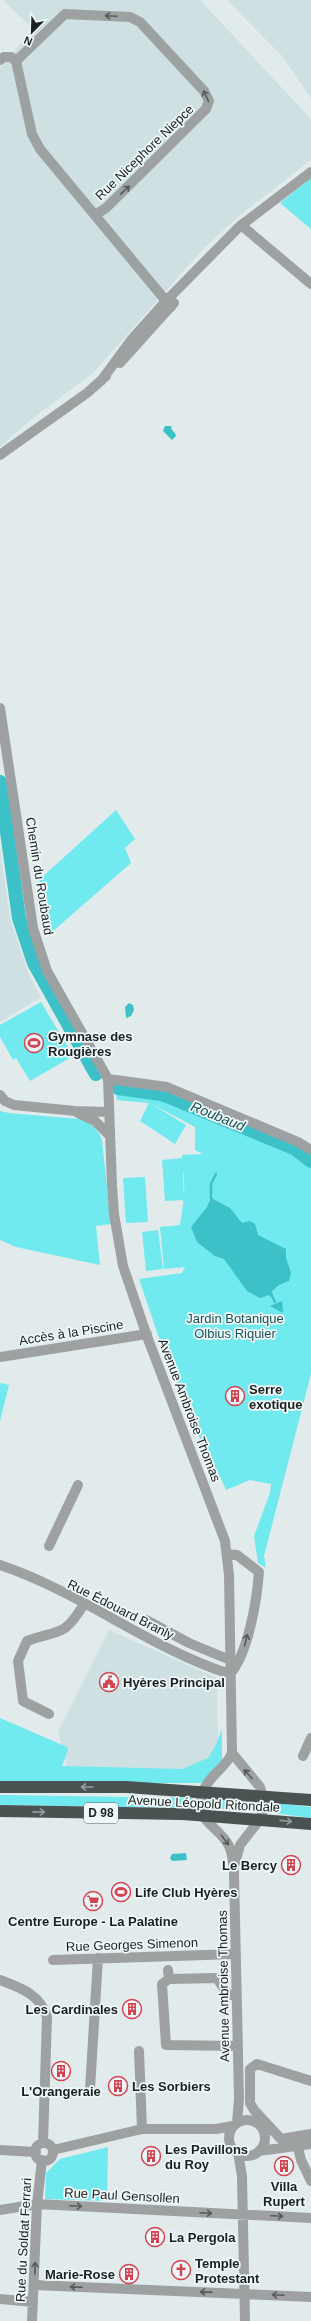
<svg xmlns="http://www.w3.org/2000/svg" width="311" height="2321" font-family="Helvetica,sans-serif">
<rect width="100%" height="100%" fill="#e2ebeb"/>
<path fill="#cee0e1" d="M3,0H200L311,119V160L240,215L204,248L94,372L28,422L0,447V68L33,29Z
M227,0H311V98L282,56Z
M0,848L10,919L29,974L41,997L0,1022Z
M109,1630L217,1678L218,1748L207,1759L184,1770L67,1767L58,1732Z"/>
<path fill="#70e9ef" d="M311,178V229L280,203Z
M116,810L135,839L125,848L131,863L52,932L43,914L39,880Z
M41,1002L69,1049L70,1048L75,1055L30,1081L16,1058L13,1060L0,1037V1025Z
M116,1093L167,1101L296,1155L311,1167V1374L264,1556L266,1568L258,1563L254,1536L270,1493L271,1484L250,1480L226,1490L218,1472L211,1467L157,1332L139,1279L182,1273L185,1267L164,1269L160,1227L180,1225C183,1206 186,1188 183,1169L184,1200L165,1201L162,1160L182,1158V1155L203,1154L195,1150V1127L150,1103L186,1125L175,1144L140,1121L149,1103L117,1100Z
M0,1111L9,1113L80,1119C91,1123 98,1129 102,1140L111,1224L96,1226L100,1265L16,1247L0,1240Z
M145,1177L148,1222L126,1223L123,1178Z
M158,1230L163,1269L146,1271L142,1232Z
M0,1383L9,1385L0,1421Z
M0,1718L67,1747L68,1750L62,1766L182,1769L208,1758L215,1747L222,1729V1762L201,1783H0Z
M0,1795L193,1798L192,1808L0,1805Z
M212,1799L256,1802L258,1807L253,1811L211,1808L207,1802Z
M274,1803L311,1807V1818L274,1813Z
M108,2147L107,2201L45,2199L46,2173L60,2159Z"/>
<path fill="#3cc1c8" d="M165,426H171L172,430L175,433L176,436L172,440L163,431Z
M129,1003L133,1005L134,1010L131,1016L126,1018L125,1007Z
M211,1198L230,1208L242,1223L250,1221L255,1224L258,1235L286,1249V1258L291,1273L289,1281L279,1285L272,1291L273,1296L271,1297L269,1295L260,1298L247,1291L224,1259L215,1256L197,1242L191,1227L207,1207Z
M282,1301L283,1313L270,1306Z
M186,1853L187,1860L172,1861L170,1858L172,1854Z"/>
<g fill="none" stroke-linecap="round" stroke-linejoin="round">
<path stroke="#3cc1c8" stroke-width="2.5" d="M211,1198V1184L216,1174
M272,1296L275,1302"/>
<path stroke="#3cc1c8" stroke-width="14" d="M0,782L19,918L34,963L96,1074
M118,1088L161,1094L172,1098L294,1148L311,1161"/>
<path stroke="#9ea1a1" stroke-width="10" d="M0,60L4,57H11L16,61
M16,61L65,14L130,17L140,22L204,91L209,101L206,109L106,208L95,215
M16,61L32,134L40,149L171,307
M241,225L311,284
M120,363L174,303
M101,381L132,339L165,302L239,227L311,172
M0,455L87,393L106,376
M0,708L33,928L47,971L108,1079L112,1185L114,1214L123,1266L148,1339L225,1541L229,1575L232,1753C226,1768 208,1776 203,1792C193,1823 218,1824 229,1846C233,1854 233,1864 234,1873L239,2099L237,2123
M108,1079L167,1087L298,1142L311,1150
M0,1095L5,1101L14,1105L75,1111L109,1112
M78,1113L95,1121L109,1135
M0,1357L147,1334
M49,1546L78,1485
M0,1565C81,1592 149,1648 230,1674C248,1654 257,1600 259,1572L237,1555L227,1554
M146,1620L189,1643L230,1660
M49,1714L23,1701L18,1661L27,1641C61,1629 64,1637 84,1604
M232,1753L260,1787L264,1802L261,1818L240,1845L235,1863
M303,1756L311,1738
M53,1960L236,1954
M168,1970L169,1979L217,1978L228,1995H230
M169,1979L162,1984L166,2045L238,2046
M0,1980C21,1988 40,1994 47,2017L43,2143
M139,2051L142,2129
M311,2081L257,2064L250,2069V2103L254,2110L281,2139L311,2134
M90,2089L98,1958
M229 2138a18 18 0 1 1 36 0a18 18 0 1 1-36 0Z
M35 2152a9 9 0 1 1 18 0a9 9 0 1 1-18 0Z
M298,2147L301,2160L311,2181
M0,2150L36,2152
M53,2150L142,2129H216L233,2126
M259,2151L311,2144
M238,2153L242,2176L245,2321
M0,2210L37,2204L311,2218
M34,2285L311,2297
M0,2299L33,2302
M32,2321L37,2204L42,2160"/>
<path stroke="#4a5252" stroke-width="12" d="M0,1787H126L311,1800
M0,1811L183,1814L311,1824"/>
</g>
<defs><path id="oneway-shaft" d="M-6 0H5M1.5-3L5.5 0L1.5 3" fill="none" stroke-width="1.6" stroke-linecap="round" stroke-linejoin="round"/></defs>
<g stroke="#565a5a">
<use href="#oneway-shaft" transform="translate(111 16) rotate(-177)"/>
<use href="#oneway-shaft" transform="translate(206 96) rotate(-115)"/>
<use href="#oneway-shaft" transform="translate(125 190) rotate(-44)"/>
<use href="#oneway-shaft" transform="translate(246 1640) rotate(-77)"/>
<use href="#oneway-shaft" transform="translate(248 1774) rotate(-131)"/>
<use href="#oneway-shaft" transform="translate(225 1840) rotate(53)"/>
<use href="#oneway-shaft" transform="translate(76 2206) rotate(3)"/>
<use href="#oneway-shaft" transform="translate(206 2213) rotate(3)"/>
<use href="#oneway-shaft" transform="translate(277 2216) rotate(3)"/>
<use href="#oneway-shaft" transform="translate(35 2268) rotate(-88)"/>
<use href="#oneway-shaft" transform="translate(76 2287) rotate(-178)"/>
<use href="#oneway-shaft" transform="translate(206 2292) rotate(-178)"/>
<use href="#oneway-shaft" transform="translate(278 2295) rotate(-177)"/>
</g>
<g stroke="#949d9d">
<use href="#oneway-shaft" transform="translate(87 1787) rotate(-180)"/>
<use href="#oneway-shaft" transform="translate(39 1812) rotate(1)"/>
<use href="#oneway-shaft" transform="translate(286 1821) rotate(6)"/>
</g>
<defs>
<g id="stadium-ring" transform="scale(1)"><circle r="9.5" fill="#eff8f9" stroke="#d44450" stroke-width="1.5"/><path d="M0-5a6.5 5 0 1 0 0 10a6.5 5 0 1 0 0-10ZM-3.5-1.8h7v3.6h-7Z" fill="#d44450"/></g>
<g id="building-ring" transform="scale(1)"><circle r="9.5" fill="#eff8f9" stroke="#d44450" stroke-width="1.5"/><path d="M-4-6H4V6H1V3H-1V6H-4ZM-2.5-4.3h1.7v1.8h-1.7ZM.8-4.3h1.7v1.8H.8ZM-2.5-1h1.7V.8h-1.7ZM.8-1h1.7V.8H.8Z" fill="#d44450"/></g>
<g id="civic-ring" transform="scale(1)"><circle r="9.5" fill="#eff8f9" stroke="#d44450" stroke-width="1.5"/><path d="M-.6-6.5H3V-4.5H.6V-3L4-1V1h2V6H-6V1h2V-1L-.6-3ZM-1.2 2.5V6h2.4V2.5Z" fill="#d44450"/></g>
<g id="supermarket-ring" transform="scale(1)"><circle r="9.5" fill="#eff8f9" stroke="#d44450" stroke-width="1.5"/><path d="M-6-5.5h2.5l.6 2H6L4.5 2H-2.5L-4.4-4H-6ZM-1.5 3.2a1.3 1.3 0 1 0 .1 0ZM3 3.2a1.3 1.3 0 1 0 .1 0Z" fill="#d44450"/></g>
<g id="church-ring" transform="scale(1)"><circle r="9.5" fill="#eff8f9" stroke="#d44450" stroke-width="1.5"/><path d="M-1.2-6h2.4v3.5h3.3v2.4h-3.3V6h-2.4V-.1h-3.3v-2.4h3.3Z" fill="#d44450"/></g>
</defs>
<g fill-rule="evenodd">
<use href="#stadium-ring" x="34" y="1043"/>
<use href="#building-ring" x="235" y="1396"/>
<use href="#civic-ring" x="109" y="1682"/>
<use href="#building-ring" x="291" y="1865"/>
<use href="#stadium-ring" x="121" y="1892"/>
<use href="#supermarket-ring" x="93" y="1901"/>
<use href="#building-ring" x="132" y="2009"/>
<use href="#building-ring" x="61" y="2071"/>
<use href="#building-ring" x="118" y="2086"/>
<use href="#building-ring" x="151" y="2156"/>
<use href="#building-ring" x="284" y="2166"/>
<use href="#building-ring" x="155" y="2237"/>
<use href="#church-ring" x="181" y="2270"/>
<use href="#building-ring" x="129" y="2274"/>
</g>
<g text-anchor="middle" stroke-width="3.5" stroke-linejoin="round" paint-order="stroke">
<rect fill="#eff8f9" stroke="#5b6060" stroke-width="1" x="84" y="1803" width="34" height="20" rx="3"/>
<g font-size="12" font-weight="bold" fill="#1b1f1f">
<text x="101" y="1817">D 98</text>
</g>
<g font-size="13" fill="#1b1f1f" stroke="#eff8f9">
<text transform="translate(144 152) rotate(-44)" y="5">Rue Nicephore Niepce</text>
<text transform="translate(40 876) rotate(81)" y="5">Chemin du Roubaud</text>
<text transform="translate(71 1332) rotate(-9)" y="5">Accès à la Piscine</text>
<text transform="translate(190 1410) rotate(69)" y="5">Avenue Ambroise Thomas</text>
<text transform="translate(121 1609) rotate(27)" y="5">Rue Édouard Branly</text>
<text transform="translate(204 1803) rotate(3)" y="5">Avenue Léopold Ritondale</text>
<text transform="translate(132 1944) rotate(-2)" y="5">Rue Georges Simenon</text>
<text transform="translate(223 1986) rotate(-91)" y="5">Avenue Ambroise Thomas</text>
<text transform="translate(122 2195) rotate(3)" y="5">Rue Paul Gensollen</text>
<text transform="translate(23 2240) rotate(-87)" y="5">Rue du Soldat Ferrari</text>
</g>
<g font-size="13" font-weight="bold" fill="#1b1f1f" stroke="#eff8f9" text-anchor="start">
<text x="48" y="1041">Gymnase des<tspan x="48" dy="15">Rougières</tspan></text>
<text x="249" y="1394">Serre<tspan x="249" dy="15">exotique</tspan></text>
<text x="123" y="1687">Hyères Principal</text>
<text x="277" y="1870" text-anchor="end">Le Bercy</text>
<text x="135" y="1897">Life Club Hyères</text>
<text x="93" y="1926" text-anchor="middle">Centre Europe - La Palatine</text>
<text x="118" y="2014" text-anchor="end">Les Cardinales</text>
<text x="132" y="2091">Les Sorbiers</text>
<text x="61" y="2096" text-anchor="middle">L'Orangeraie</text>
<text x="165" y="2154">Les Pavillons<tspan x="165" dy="15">du Roy</tspan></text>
<text x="284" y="2191" text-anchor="middle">Villa<tspan x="284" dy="15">Rupert</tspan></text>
<text x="169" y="2242">La Pergola</text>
<text x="195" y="2268">Temple<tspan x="195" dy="15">Protestant</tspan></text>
<text x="115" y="2279" text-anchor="end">Marie-Rose</text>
</g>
<g font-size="13" fill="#1b5255" stroke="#eff8f9">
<text x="235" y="1323">Jardin Botanique<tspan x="235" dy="15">Olbius Riquier</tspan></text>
</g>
<g font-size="14" font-style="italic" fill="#174f52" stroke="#eff8f9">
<text transform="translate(218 1116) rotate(22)" y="5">Roubaud</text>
</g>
</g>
<g transform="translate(32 32) rotate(203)" stroke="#eff8f9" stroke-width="3" paint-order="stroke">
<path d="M0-3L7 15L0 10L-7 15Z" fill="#1b1f1f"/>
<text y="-6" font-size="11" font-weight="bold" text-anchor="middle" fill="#1b1f1f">N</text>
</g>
</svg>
